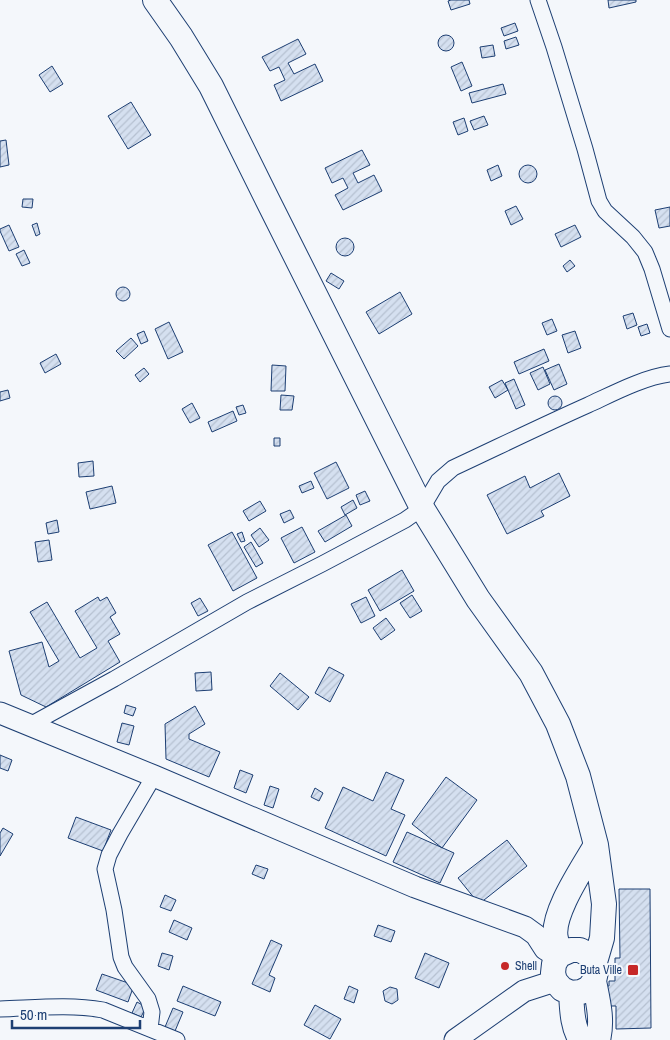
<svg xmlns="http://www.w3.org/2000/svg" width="670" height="1040" font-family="'Archivo Narrow',sans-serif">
<defs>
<pattern id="building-hatch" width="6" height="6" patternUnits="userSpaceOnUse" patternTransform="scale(1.25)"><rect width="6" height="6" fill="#d5e0f0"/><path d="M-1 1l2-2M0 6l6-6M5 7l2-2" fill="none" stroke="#b6c1d1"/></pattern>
</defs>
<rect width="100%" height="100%" fill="#f4f7fb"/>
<path fill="url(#building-hatch)" stroke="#1d3f73" d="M451,0H469L470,4L451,10L448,1Z
M608,0H636V2L609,8Z
M515,23L518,31L504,36L501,28Z
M438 43a8 8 0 1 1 16 0a8 8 0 1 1-16 0Z
M516,37L519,45L506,49L504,41Z
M298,39L306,54L288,63L294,74L315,64L323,81L281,101L274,85L285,80L279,67L270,71L262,57Z
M493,45L495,56L482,58L480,47Z
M462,62L472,86L461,91L451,67Z
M52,66L63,84L50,92L39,75Z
M503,84L506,94L472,103L469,93Z
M131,102L151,135L128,149L108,116Z
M484,116L488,125L474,130L470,121Z
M464,118L468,131L458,135L453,122Z
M6,140L9,165L0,167V141Z
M362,150L370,165L353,173L358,183L374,175L382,191L343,210L335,195L348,188L343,178L332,183L325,168Z
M498,165L502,176L491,181L487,170Z
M519 174a9 9 0 1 1 18 0a9 9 0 1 1-18 0Z
M23,199H33L32,208L22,207Z
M516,206L523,219L511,225L505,211Z
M670,207V226L659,228L655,210Z
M37,223L40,234L36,236L32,225Z
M9,225L19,247L9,251L0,231V229Z
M575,225L581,237L561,247L555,234Z
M336 247a9 9 0 1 1 18 0a9 9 0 1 1-18 0Z
M24,250L30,263L22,266L16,254Z
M570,260L575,266L567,272L563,266Z
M331,273L344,281L339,289L326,281Z
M116 294a7 7 0 1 1 14 0a7 7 0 1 1-14 0Z
M400,292L412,314L379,334L366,312Z
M633,313L637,325L627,329L623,316Z
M552,319L557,331L547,335L542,323Z
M169,322L183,352L168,359L155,329Z
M647,324L650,333L641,336L638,327Z
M144,331L148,341L141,344L137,334Z
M575,331L581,348L568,353L562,335Z
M131,338L138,346L124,359L116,351Z
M544,349L549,361L519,374L514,362Z
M56,354L61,364L45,373L40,363Z
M559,364L567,384L554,390L545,370Z
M272,365L286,366L285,391H271Z
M543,367L550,384L538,390L530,373Z
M144,368L149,374L140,382L135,375Z
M514,379L525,405L516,409L505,383Z
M502,380L508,390L495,398L489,387Z
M8,390L10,398L0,401V392Z
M281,395L294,396L292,410H280Z
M548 403a7 7 0 1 1 14 0a7 7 0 1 1-14 0Z
M192,403L200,418L190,423L182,409Z
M243,405L246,413L239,415L236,407Z
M233,411L237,421L212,432L208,422Z
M274,438H280V446H274Z
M93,461L94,476L79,477L78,463Z
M336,462L349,488L327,499L314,473Z
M559,473L570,496L541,511L544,516L507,534L487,495L525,476L530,488Z
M311,481L314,488L302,493L299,486Z
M112,486L116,503L90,509L86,492Z
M365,491L370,501L360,505L356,495Z
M353,500L357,508L345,515L341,507Z
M260,501L266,511L249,521L243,511Z
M290,510L294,518L284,523L280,514Z
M346,515L352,526L325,542L318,531Z
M57,520L59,532L48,534L46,523Z
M302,527L315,552L294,563L281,538Z
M260,528L269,540L259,547L251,535Z
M232,532L257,578L233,591L208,545Z
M242,532L245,541L241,542L237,534Z
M49,540L52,560L38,562L35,542Z
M251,542L263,563L256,567L244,547Z
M402,570L414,591L380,611L368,590Z
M412,595L422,611L410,618L400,603Z
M98,597L100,601L107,597L116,613L110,617L120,634L108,641L120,662L46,707L21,695L9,651L42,642L49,667L59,661L30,612L47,602L80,658L97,648L75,611Z
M366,597L375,616L361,623L351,604Z
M200,598L208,611L198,616L191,603Z
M386,618L395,630L381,640L373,628Z
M329,667L344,675L330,702L315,693Z
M211,672L212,690L196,691L195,673Z
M280,673L309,697L298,710L270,686Z
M126,705L136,708L133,716L124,713Z
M195,706L205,724L189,734V739L220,752L209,777L166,759L165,724Z
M122,723L134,726L129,745L117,742Z
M0,755L12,760L8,771L0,768Z
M240,770L253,775L246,793L234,788Z
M386,772L404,780L391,809L405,815L386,856L325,828L343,787L373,801Z
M446,777L477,800L442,848L412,824Z
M270,786L279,789L273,808L264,805Z
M315,788L323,793L319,801L311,797Z
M76,817L111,830L103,851L68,838Z
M3,828L13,834L0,856V833Z
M407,832L454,853L440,883L393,862Z
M507,840L527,866L479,904L458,878Z
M256,865L268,869L264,879L252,874Z
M619,889H650L651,1028L616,1029V1006H610L607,986H609V981H615V958H620Z
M165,895L176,900L171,911L160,907Z
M174,920L192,928L187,940L169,932Z
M378,925L395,931L391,942L374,936Z
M271,940L282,945L269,975L275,978L270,992L252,984Z
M162,953L173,956L169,970L158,966Z
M425,953L449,963L439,988L415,978Z
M102,974L134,985L128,1002L96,990Z
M183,986L221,1002L215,1016L177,1001Z
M349,986L358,990L354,1003L344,999Z
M390,987L397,989L398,1000L392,1004L385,1001L383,991Z
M137,1002L146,1007L141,1017L132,1013Z
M315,1005L341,1019L330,1039L304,1025Z
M173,1008L183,1012L175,1031L165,1027Z"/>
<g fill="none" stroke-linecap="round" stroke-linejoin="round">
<g stroke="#1d3f73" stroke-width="17">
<path id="street" d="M538,0L554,47L585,149L599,201L605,211L633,237L645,252L652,269L670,329
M30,725L114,679L247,602L322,564L405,520L422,508L438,481L453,468C498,447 543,425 588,405C612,394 644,377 670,374
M0,1009C34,1008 70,1004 103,1010L177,1040
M150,1029L152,1012L148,999L125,967L121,957L114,910L105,869L109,855L120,834L154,776"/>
</g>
<g stroke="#1d3f73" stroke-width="23">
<path id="secondary" d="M0,713L154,776L415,887L525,927L536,935L545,949L558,957
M455,1040L524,991L555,981"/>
</g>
<g stroke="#1d3f73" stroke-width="26">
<path id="primary" d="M155,0L181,37L211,86L268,201L422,508L478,599L531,673L558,724L578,776L596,845L604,904L602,938L595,962L596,972L594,981L589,988L581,992L571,993L562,989L555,981L553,973L554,964L558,957L562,954L571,950H580L589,955L595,962
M562,954C560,949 557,944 556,939C550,915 584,866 596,845
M594,981C598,1001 603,1020 598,1040
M571,993C572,1008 572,1027 581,1040"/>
</g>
<use href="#street" stroke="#f4f7fb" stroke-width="15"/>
<use href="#secondary" stroke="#f4f7fb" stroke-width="21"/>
<use href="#primary" stroke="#f4f7fb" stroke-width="24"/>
</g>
<g fill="#c62828" stroke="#f4f7fb" stroke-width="2">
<circle cx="505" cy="966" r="5"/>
<rect x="627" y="964" width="12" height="12" rx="2.5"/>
</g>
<g text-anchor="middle" stroke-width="4" stroke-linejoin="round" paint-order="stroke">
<g font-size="12" fill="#1d3f73" stroke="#f4f7fb" text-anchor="start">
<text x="515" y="970">Shell</text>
<text x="622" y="974" text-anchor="end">Buta Ville</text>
</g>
</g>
<path d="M12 1020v8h128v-8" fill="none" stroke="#1d3f73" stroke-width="2.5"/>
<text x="20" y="1020" font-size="15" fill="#1d3f73" stroke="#f4f7fb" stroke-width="4" paint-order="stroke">50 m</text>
</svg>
